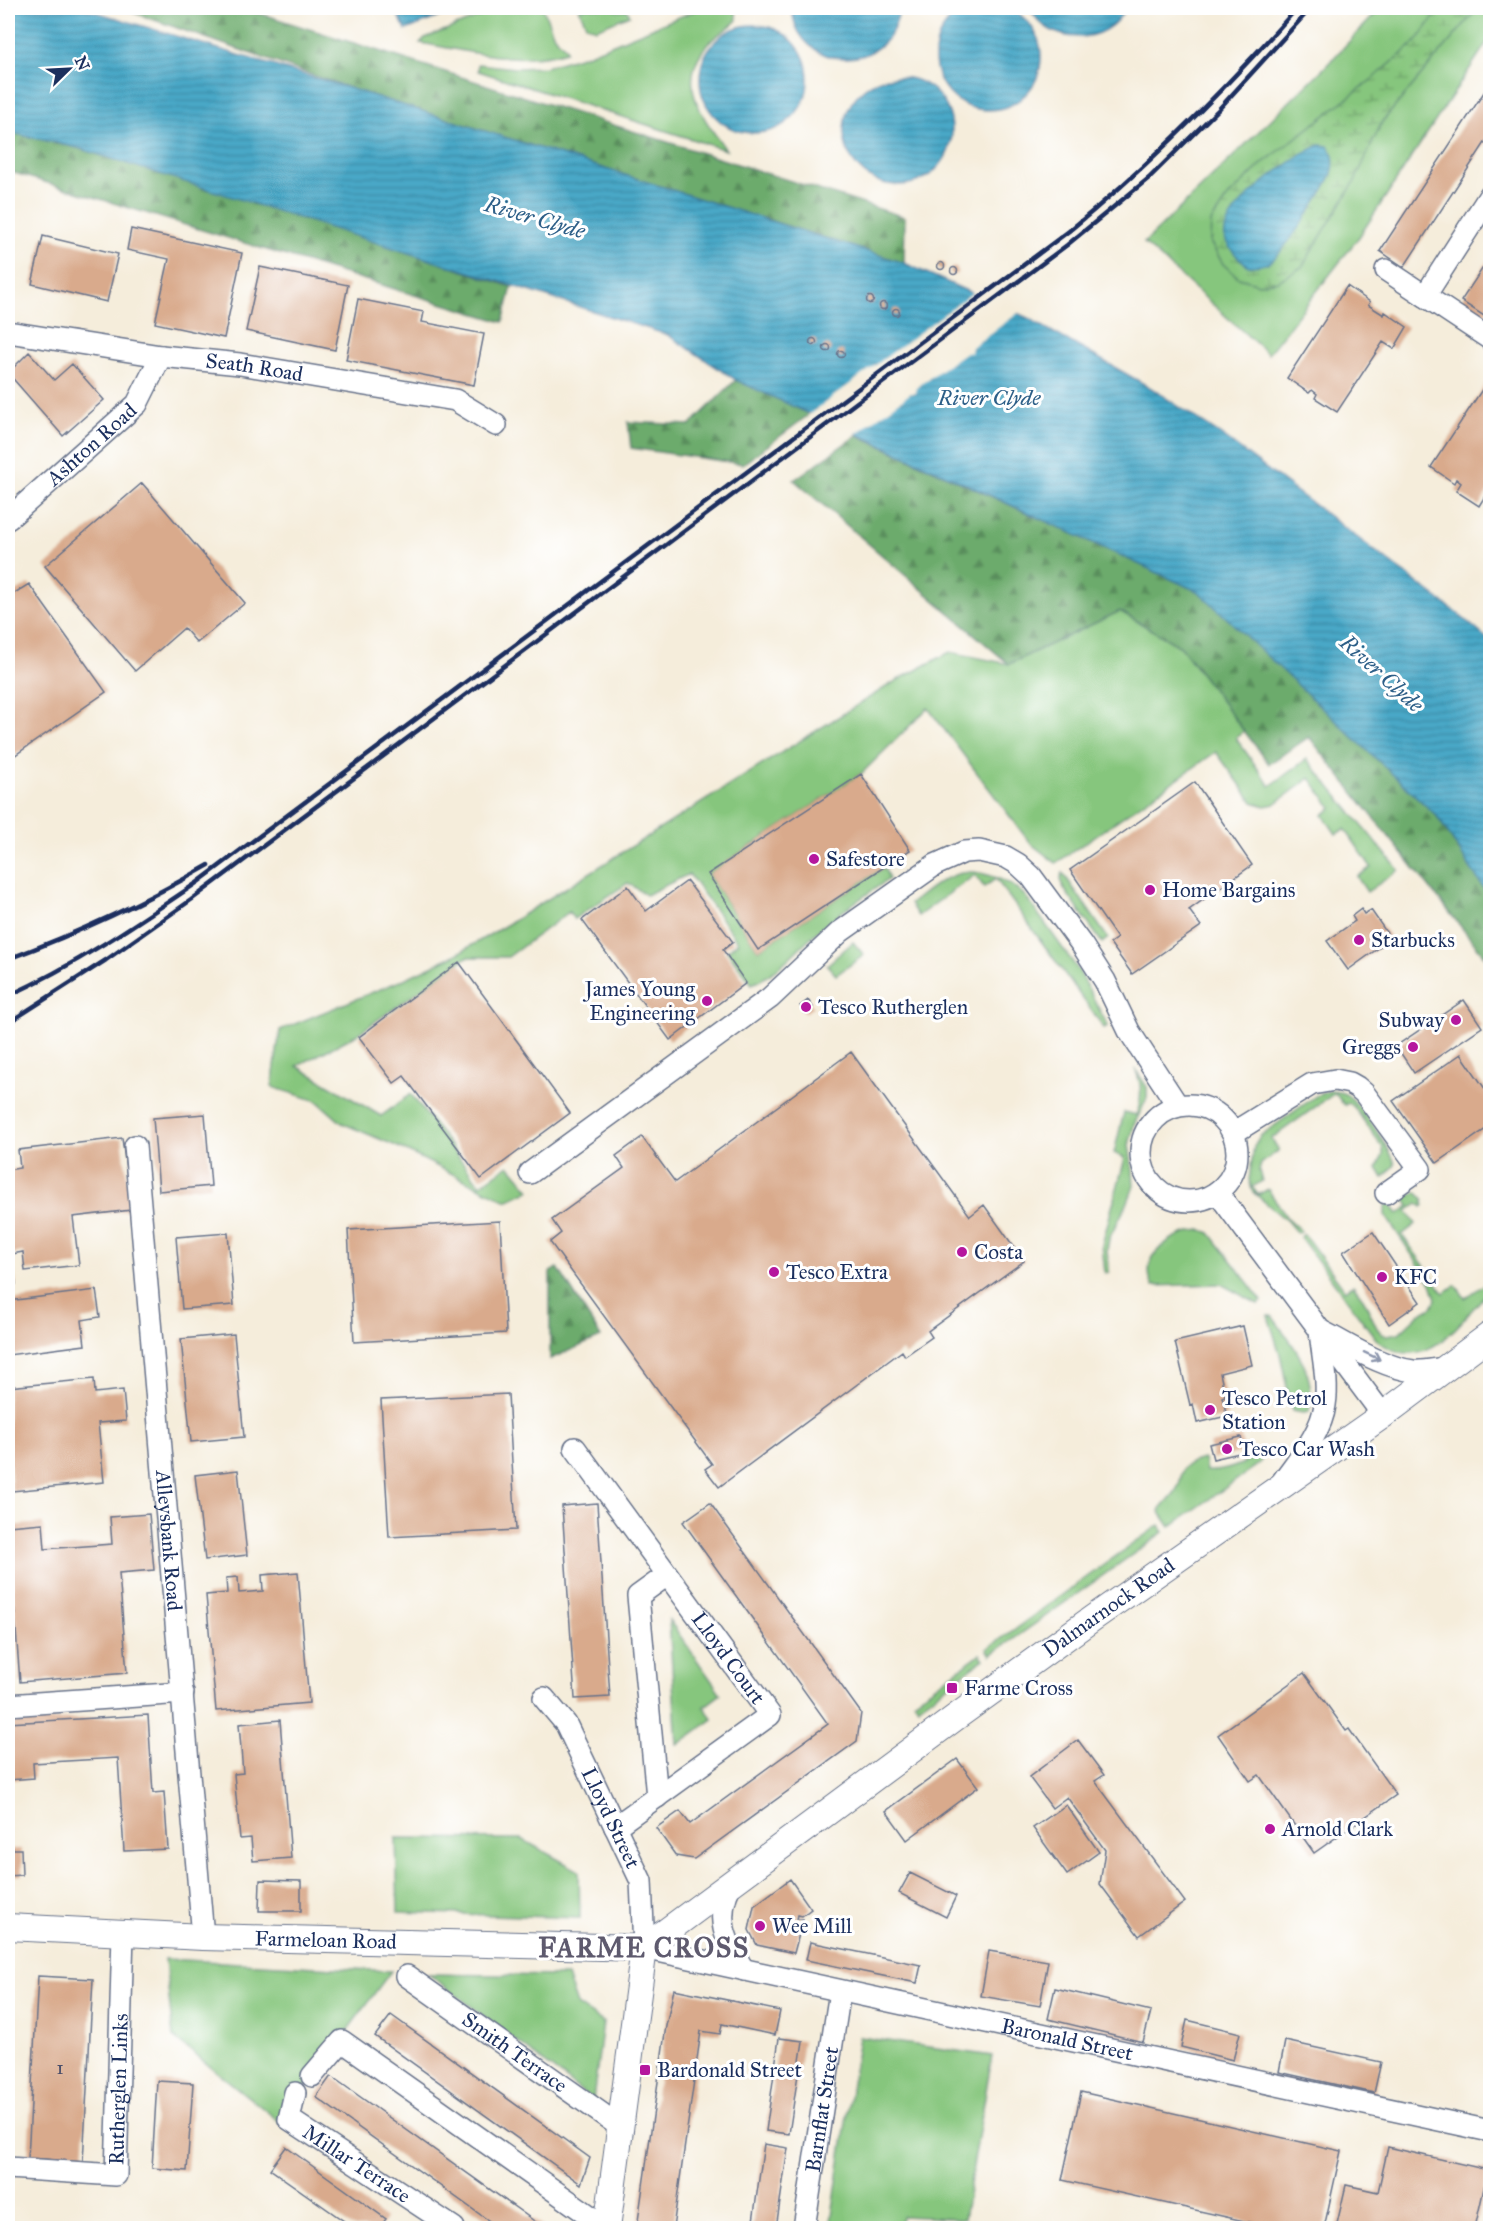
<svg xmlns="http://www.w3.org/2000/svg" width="1498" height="2236" font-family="'IM FELL Great Primer',serif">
<defs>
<pattern id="forest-firs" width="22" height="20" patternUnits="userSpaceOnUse" patternTransform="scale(1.5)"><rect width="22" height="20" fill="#6cab6c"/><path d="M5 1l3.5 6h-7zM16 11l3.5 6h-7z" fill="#588c5c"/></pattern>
<pattern id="wetland-marsh" width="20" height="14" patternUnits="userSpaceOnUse" patternTransform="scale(1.5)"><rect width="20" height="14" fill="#86c67d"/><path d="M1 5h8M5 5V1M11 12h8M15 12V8" fill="none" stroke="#6da16a"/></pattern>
<pattern id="water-rules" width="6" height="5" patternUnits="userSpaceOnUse" patternTransform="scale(1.5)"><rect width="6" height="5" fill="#48a8c7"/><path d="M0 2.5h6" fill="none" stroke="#3b89a5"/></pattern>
</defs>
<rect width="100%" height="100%" fill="#fff"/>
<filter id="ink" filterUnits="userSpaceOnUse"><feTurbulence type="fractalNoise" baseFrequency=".0167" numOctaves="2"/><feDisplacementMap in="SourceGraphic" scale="12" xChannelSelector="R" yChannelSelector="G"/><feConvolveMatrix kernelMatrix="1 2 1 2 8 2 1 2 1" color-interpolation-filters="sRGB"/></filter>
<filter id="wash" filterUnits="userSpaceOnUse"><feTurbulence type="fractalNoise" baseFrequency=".008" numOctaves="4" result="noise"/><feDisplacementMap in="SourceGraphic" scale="24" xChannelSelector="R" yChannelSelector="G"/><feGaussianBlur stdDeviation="1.35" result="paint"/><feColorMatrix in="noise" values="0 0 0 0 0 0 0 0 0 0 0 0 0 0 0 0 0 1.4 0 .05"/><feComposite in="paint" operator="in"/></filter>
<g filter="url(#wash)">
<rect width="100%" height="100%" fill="#f5eddb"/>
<path fill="#86c67d" stroke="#507a6e" stroke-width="1.5" d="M502,8H543L554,36L566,48V51C519,66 467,51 420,43L425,38Z
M579,8H610L618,11L627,10L630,15L596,29L586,25Z
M701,8H735L737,20C728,30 716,34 708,44C674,83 703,117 726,150L478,71V64L516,68L545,67L589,54Z
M1381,8H1490V38L1359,237L1268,354L1144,243L1324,68Z
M1120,611L1181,647L1244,731L1236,738L1270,786L1307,759L1399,870L1367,892L1357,877L1371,867L1345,829L1336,834L1323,815L1332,808L1310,778L1275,804L1265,806L1253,802L1216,752L1056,863L1030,843L928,708L861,774L708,874L758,950L884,867L889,879C865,896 839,912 817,932C795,950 779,973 752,984L727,951L738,942L689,874L646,895L628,883L574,919L569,912L508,957H467L356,1035L297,1066L381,1116L411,1094L480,1185L509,1165L530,1190L507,1201L396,1146L342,1123L317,1101L272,1087L280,1030L400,981L457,954L513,921L894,682L950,652L1009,664Z
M974,872C994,875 1012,882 1026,897L1079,971L1108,1026L1104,1028L996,879L984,887L975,875L918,916L910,904C930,889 948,871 974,872Z
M1063,873L1108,938L1102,943L1062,886L1061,877Z
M853,942L864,955L836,975L827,965Z
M1135,1069L1147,1087V1098L1134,1125L1129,1145L1133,1171L1134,1186L1128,1202L1109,1239L1107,1250L1109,1272L1105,1273L1102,1245L1125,1158L1114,1153L1124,1112L1137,1115C1141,1098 1143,1086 1135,1069Z
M1329,1091C1337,1091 1345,1092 1351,1098C1361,1107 1393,1152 1395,1165L1383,1178L1377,1168L1383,1155V1148L1354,1107L1349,1103L1344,1105L1335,1093L1271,1139L1279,1150L1261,1164L1259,1171L1262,1181L1253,1187L1258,1195L1268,1189L1287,1218L1301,1231L1297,1233L1287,1221L1253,1192L1249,1180L1254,1146L1260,1136L1316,1096Z
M1404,1191L1408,1196L1417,1192L1424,1200L1422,1201L1424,1205L1422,1207L1418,1203L1407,1211L1416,1224L1402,1235L1444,1293L1456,1285L1465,1298L1484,1285L1490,1287C1486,1296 1477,1304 1470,1312C1445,1343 1413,1371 1376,1339L1300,1237L1304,1234L1345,1290L1353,1285L1363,1298L1377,1328L1382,1334L1387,1335L1399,1333L1419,1314L1432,1307L1436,1299L1431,1283L1385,1215V1207L1390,1203L1398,1214L1409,1206L1401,1193Z
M1202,1230L1210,1233L1262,1301L1258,1304L1221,1284L1153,1286C1137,1256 1174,1231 1202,1230Z
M1268,1316H1272C1293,1345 1318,1373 1309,1412L1303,1413L1292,1411L1280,1354Z
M1265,1452L1259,1464L1170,1527L1159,1511C1164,1504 1170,1499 1175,1492C1188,1472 1172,1466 1204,1459L1206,1471C1226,1473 1248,1462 1265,1452Z
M1159,1525L1164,1532L991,1655L987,1649Z
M669,1620L721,1694L704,1707L713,1719L677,1745Z
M980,1654L984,1659L918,1707L914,1701Z
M396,1838L522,1839L579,1871L580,1918L398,1912Z
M165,1959L391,1971L280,2122L173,2037Z
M429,1974L567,1976L577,2005L603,2022L593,2100Z
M859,2037L992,2056L964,2219L902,2216L900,2228H830Z"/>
<path fill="url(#forest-firs)" stroke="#446d65" stroke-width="1.5" d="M120,8H243L905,217L904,263L355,90Z
M8,132L78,148L269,207L512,287L503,322L8,171Z
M736,380L810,414L743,464L631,448L628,422L690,425Z
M857,435L1200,592L1437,816L1490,898V963L1309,737L1269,764L1181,647L1120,611L1009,664L794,480Z
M558,1268L601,1337L550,1359V1272Z"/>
<path fill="url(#wetland-marsh)" stroke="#507a6e" stroke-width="1.5" d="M1440,8H1478L1382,122L1355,181L1302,267L1278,281L1259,284L1239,278L1223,264L1210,242L1211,222L1227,198L1263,163L1375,77L1418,40Z"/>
<path fill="url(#water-rules)" stroke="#326c92" stroke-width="1.5" d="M935 57a53 53 0 1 1 106 0a53 53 0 1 1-106 0Z
M8,8H83L355,90L904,263L1028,318L1151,388L1224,437L1456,612L1490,641V898L1437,816L1199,592L849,430L810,414L736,380L668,335L78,148L8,132Z
M391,8H461L406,30L396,12Z
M792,8H899C893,75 797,75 792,8Z
M1030,8H1125C1108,47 1047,46 1030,8Z
M700 79a54 54 0 1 1 108 0a54 54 0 1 1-108 0Z
M844 131a54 54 0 1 1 108 0a54 54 0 1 1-108 0Z
M1320,145L1328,146C1334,154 1335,164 1332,173C1327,188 1283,253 1271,261C1264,266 1256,266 1248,266C1240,259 1228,249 1225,238C1219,208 1296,155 1320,145Z"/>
<path fill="#f5eddb" d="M975,291L1021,311L972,347L971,353L966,352L917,387L916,393H911L854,435L807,416Z"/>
<g id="blocks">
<path fill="#d9aa8c" d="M1490,83V135L1404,267L1380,251Z
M131,229L242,253L224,338L155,323L169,259L127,250Z
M43,236L118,254L107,302L32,284Z
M1490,257V307L1484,316L1461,301Z
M937.5 266a3.5 3.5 0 1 1 7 0a3.5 3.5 0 1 1-7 0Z
M260,267L348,285L335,350L246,331Z
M950.5 271a3.5 3.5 0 1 1 7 0a3.5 3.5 0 1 1-7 0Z
M1347,286L1370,302L1368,305L1384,315L1385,312L1407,327L1394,349L1383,342L1337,412L1315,398L1317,394L1312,390L1309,393L1287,378Z
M866.5 300a3.5 3.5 0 1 1 7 0a3.5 3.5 0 1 1-7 0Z
M358,299L424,312L422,322L484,334L474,385L346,360Z
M879.5 306a3.5 3.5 0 1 1 7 0a3.5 3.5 0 1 1-7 0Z
M892.5 312a3.5 3.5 0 1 1 7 0a3.5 3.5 0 1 1-7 0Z
M809.5 342a3.5 3.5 0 1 1 7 0a3.5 3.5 0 1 1-7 0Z
M823.5 348a3.5 3.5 0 1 1 7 0a3.5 3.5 0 1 1-7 0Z
M837.5 354a3.5 3.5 0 1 1 7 0a3.5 3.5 0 1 1-7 0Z
M29,352L54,380L72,364L104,400L63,436L8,373Z
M1489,379L1490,488L1479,506L1456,491L1461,483L1456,479L1454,483L1431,467Z
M142,483L245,603L197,643L184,628L135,671L45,566Z
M29,584L106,692L8,760V597Z
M861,774L910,850L758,950L708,874Z
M1195,782L1252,865L1189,910L1201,926L1132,974L1110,943L1117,938L1070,870Z
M687,881L733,942L723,950L746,983L670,1040L582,920L628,886L646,911Z
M1361,909L1364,914L1371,910L1391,939L1348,970L1327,941L1355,921L1352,916Z
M459,962L570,1113L481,1179L404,1076L394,1083L359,1037Z
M808,1000L813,1007L805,1013L800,1006Z
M1464,1000L1482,1027L1414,1073L1396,1046Z
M851,1052L970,1216L984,1205L1024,1261L928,1331L932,1337L905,1356L902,1351L719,1487L705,1469L712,1464L550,1242L561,1233L552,1220L624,1168L616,1156L642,1137L675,1182Z
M1461,1054L1490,1096V1126L1437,1163L1393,1101Z
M205,1114L211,1186L159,1191L153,1118Z
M122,1138L131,1210L73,1217L79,1265L25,1271L23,1252L12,1254L16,1284L8,1285V1170L20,1168L18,1150Z
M500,1221L506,1333L354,1342L348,1230Z
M1373,1232L1420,1302L1389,1324L1343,1252Z
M228,1233L234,1305L182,1309L176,1237Z
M96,1290L100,1317L82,1320L85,1345L8,1355V1301Z
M1243,1326L1252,1365L1220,1373L1225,1396L1222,1397L1227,1416L1197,1423L1193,1404L1190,1405L1175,1342Z
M234,1334L244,1437L191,1442L181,1339Z
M94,1379L95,1393L123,1390L126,1421L98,1423L104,1482L12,1491L8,1441V1387Z
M508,1394L516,1530L389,1537L381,1400Z
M1241,1437L1244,1452L1213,1459L1209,1444Z
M238,1470L247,1555L205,1560L195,1475Z
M597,1503L610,1697L575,1699L562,1506Z
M710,1503L861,1713L857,1741L694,1859L676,1856L656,1828L680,1811L690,1824L828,1724L683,1522Z
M149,1514L154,1570L119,1573L127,1673L20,1682L8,1526L43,1523L45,1549L112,1544L110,1517Z
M298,1572L309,1703L216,1711L206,1595L227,1593L226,1578L238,1577L239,1593L263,1591L262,1575Z
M1304,1673L1346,1731L1349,1729L1396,1795L1314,1853L1259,1775L1250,1781L1218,1735Z
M148,1715L153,1793L164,1792L168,1849L124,1851L118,1758L33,1763L34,1778L8,1780V1723Z
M280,1720L291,1858L253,1861L251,1838L240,1839L234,1774L243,1773L239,1724Z
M1078,1740L1104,1775L1095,1781L1185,1902L1139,1936L1100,1884L1105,1850L1067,1797L1052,1808L1029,1777Z
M957,1759L978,1787L907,1840L886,1811Z
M1066,1805L1099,1852L1067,1875L1033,1828Z
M8,1849H21L22,1875L8,1876Z
M910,1873L956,1896L946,1917L899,1893Z
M790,1879L811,1909L802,1916L798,1915L797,1919H803L794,1953L757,1945L749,1930L754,1906Z
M260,1880L301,1881V1911H259Z
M810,1942L921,1965L917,1983L806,1960Z
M989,1951L1048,1961L1040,2006L981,1996Z
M38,1976L93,1979L83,2162L28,2158Z
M1055,1988L1151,2011L1143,2042L1048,2019Z
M674,1989L780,2011L775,2035L722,2024L720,2034L701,2031L673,2228H637L666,2026Z
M391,2015L590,2158L581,2184L375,2036Z
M1187,2020L1240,2033L1233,2060L1181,2047Z
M779,2038L803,2041L789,2134L766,2131Z
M1285,2041L1381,2062L1374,2093L1279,2072Z
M331,2076L544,2228H499L316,2097Z
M157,2081L193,2083L187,2171L152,2168Z
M1081,2092L1341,2151L1324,2228H1275L1062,2180Z
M764,2144L788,2148L776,2228H752Z
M286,2147L386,2219L379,2228H354L270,2169Z
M1388,2147L1488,2170L1475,2228H1336L1346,2185L1378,2192Z"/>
</g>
</g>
<g filter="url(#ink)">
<use href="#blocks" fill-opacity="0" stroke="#67728a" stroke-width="1.5"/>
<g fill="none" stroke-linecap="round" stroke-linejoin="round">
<g stroke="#67728a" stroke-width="24">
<g id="minor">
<path d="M1386,270L1490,339"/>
<path d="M1425,296L1490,195"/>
<path id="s1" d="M8,332L161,356L240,364L455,400L496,425"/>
<path id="s2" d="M8,519L137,404L161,356"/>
<circle cx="1189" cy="1153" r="48"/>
<path d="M1233,1133L1312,1084L1335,1080L1350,1083L1357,1087L1364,1093L1420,1169L1386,1193"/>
<path id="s3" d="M135,1146L203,1937"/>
<path d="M530,1173L770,998L840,932L935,865L964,852L979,851L1006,857L1018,864L1031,876L1082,945L1105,981L1129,1031L1178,1106"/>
<path d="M1217,1192L1383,1415"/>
<path d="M1323,1332C1351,1346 1382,1367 1413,1371C1424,1372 1435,1369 1446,1368"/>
<path id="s4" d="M575,1448L770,1715L615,1827"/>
<path d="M1282,1482C1298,1459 1321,1434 1325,1405C1329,1381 1322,1355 1320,1331"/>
<path id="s5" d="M544,1698L566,1724L641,1881L644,1948L1490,2131"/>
<path d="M8,1705L183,1693"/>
<path d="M657,1797L638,1596L667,1575"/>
<path d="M731,1884C714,1917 725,1941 744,1970"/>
<path id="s6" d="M407,1976L622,2128"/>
<path d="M312,2076L342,2041L607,2228"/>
<path id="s7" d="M295,2093L289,2119L454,2228"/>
<path id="s8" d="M8,2168L116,2175L123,1933"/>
<path id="s9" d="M804,2228L840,1991"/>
</g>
</g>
<g stroke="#67728a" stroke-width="28">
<g id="major">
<path id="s10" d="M8,1927L203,1937L644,1948"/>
<path id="s11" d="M644,1948L956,1717L1093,1618L1383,1415L1490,1335"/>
<path d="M607,2228L644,1948"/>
</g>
</g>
<use href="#minor" stroke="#fff" stroke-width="21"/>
<use href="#major" stroke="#fff" stroke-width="26"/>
<path stroke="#1b2f5e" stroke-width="4.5" d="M8,959C78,933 145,902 209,865
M8,996C76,965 136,924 198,882L1069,231C1152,163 1226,88 1297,8
M8,1023L106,960L191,900L1067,245L1149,178L1218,110L1311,8"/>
</g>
<defs><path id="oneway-shaft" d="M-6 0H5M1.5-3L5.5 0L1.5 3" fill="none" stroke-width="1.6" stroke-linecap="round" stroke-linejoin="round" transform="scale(1.5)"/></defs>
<use stroke="#8d97ae" href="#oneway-shaft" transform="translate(1372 1356) rotate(25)"/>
</g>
<g fill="#b5179e" stroke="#fff" stroke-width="2">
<circle cx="814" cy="859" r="6"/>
<circle cx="1150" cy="890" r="6"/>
<circle cx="1359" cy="940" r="6"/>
<circle cx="707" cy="1001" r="6"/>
<circle cx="806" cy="1007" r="6"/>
<circle cx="1456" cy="1020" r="6"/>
<circle cx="1413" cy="1047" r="6"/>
<circle cx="962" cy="1252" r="6"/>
<circle cx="774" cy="1272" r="6"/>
<circle cx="1382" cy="1277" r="6"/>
<circle cx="1210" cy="1410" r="6"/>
<circle cx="1227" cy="1449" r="6"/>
<rect x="946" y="1682" width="12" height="12" rx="3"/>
<circle cx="1270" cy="1829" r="6"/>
<circle cx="760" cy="1926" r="6"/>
<rect x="639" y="2064" width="12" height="12" rx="3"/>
</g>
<g text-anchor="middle" stroke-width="6" stroke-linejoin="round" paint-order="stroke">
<g font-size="18" fill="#4a4e6a">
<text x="60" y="2074">1</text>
</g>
<g font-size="21" fill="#1b2f5e" stroke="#fff">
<text dy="7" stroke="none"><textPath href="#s1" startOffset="249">Seath Road</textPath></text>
<text dy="7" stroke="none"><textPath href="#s2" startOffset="112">Ashton Road</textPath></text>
<text dy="7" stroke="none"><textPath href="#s3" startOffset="396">Alleysbank Road</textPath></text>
<text dy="7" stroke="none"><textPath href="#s11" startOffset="576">Dalmarnock Road</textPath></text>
<text dy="7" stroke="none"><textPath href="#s4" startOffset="260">Lloyd Court</textPath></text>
<text dy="7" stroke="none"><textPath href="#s5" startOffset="138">Lloyd Street</textPath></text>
<text dy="7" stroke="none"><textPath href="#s10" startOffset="318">Farmeloan Road</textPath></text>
<text dy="7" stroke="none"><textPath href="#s5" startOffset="708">Baronald Street</textPath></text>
<text dy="7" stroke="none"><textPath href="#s6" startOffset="132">Smith Terrace</textPath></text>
<text dy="7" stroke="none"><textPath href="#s8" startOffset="194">Rutherglen Links</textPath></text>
<text dy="7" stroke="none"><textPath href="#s9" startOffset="120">Barnflat Street</textPath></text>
<text dy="7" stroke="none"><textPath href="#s7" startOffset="108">Millar Terrace</textPath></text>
</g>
<g font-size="21" fill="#1b2f5e" stroke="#fff" text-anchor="start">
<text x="826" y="866">Safestore</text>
<text x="1162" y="897">Home Bargains</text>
<text x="1371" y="947">Starbucks</text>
<text x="695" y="996" text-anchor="end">James Young<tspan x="695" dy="24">Engineering</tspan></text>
<text x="818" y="1014">Tesco Rutherglen</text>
<text x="1444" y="1027" text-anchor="end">Subway</text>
<text x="1401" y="1054" text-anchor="end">Greggs</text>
<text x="974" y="1259">Costa</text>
<text x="786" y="1279">Tesco Extra</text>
<text x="1394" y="1284">KFC</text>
<text x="1222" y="1405">Tesco Petrol<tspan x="1222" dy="24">Station</tspan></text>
<text x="1239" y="1456">Tesco Car Wash</text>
<text x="964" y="1695">Farme Cross</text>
<text x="1282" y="1836">Arnold Clark</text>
<text x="772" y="1933">Wee Mill</text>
<text x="657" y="2077">Bardonald Street</text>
</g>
<g font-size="22" font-style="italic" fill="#2d5f88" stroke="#fff">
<text transform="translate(535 217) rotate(16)" y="8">River Clyde</text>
<text x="989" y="405">River Clyde</text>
<text transform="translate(1382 673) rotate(42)" y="8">River Clyde</text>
</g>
<g font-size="27" font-weight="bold" letter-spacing="1.5" fill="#5e5a6e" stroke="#fff">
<text x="644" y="1957">FARME CROSS</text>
</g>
</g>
<rect width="1498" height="2236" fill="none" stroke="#fff" stroke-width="30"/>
<g transform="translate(69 69) rotate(66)" stroke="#ffffff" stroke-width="4.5" paint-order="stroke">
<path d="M0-4.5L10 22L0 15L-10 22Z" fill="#1b2f5e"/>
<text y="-9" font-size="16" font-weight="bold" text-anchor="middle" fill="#1b2f5e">N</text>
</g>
</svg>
